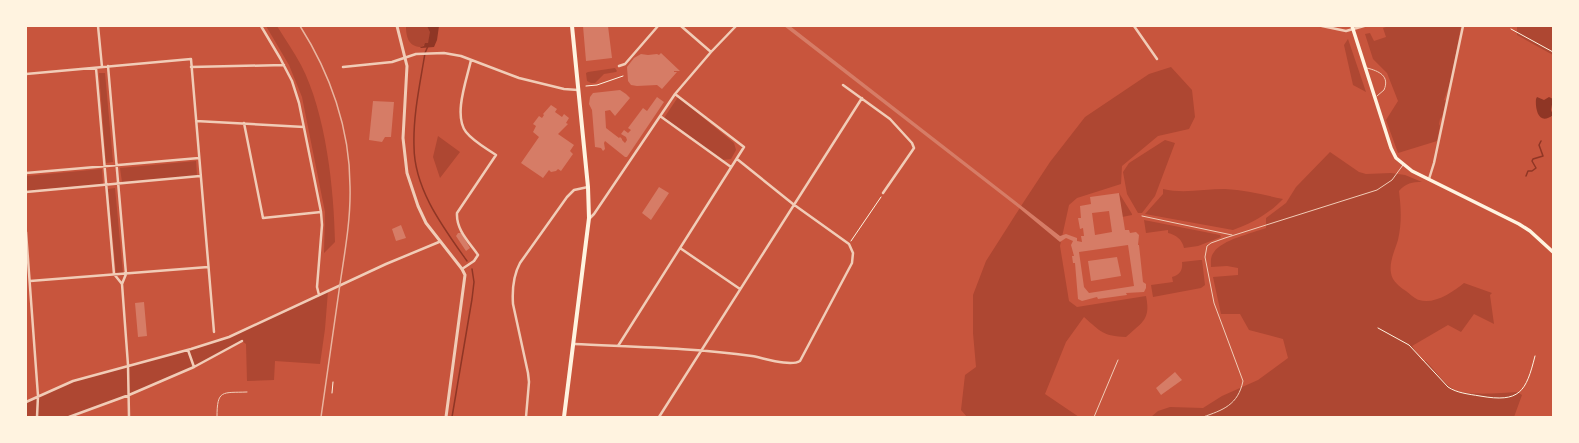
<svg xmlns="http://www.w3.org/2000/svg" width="1579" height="443" font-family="'PT Sans Narrow',sans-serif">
<rect width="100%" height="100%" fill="#c8553d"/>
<path fill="#ae4732" d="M266,26H277C285,39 294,52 301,65C326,113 334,189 335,242L324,253L325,212L302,97L289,65Z
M427,26L431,32L428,44L420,47C408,46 406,36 406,26Z
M1389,26H1461L1451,80L1444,100L1446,101L1442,117L1440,119L1439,124L1440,126L1437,141L1398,153L1386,120L1398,101L1387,73L1373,59L1365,34L1370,33L1374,41L1386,37L1383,28Z
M1517,26H1553V55L1517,35Z
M1348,39L1366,92L1353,85L1344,45Z
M1171,67L1192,90L1195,117L1189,129L1158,136L1122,166L1121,184L1077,198L1069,205L1060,246L1069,301L1077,307L1146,296C1151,320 1142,322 1126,337C1103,336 1101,332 1084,317L1066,342L1045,394L1079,417H967L961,410L965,375L976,367L973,333V295L986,261L1023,203L1050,162L1085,117L1149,74Z
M615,68L617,71L616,72L604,74L595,83H591L587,81L586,73L588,72Z
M99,73H105L113,162L106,163Z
M678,97L734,143L736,150L731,159L722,160L664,118Z
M438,136L460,152L440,178L433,157Z
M1165,140L1175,143L1155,196L1142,213H1138L1127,194L1123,172L1129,163Z
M1330,152L1359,172L1366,174L1391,173L1405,175L1422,182C1412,182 1406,183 1399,191C1401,208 1402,222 1398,240C1395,250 1389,262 1391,273C1392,281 1400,287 1406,291C1410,294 1415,299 1419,300C1434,305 1453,292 1464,283L1492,293L1490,295L1494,324L1474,314L1461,332L1448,325L1412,346L1422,361H1426C1435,370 1444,384 1455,390C1468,396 1501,393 1517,392L1522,395L1514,417H1151L1158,411L1170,407L1203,408L1222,396L1258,380L1288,358L1283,339L1249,330L1240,314H1221L1213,277L1238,275V268L1227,266L1211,267C1211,262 1210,257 1214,252C1222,240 1252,233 1266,228V218L1286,203L1296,187Z
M196,161L197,176L122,182L120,168Z
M102,169L103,184L26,191V176Z
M115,188L123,273H116L108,189Z
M1163,189C1183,194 1204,189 1225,189C1245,190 1264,195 1283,199C1270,213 1251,224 1233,230L1145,214L1163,194Z
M1119,193L1132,214V215L1122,217Z
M1144,220L1220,235L1221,237L1198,246L1184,248C1182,239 1176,235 1168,233V230L1146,233Z
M1200,260H1202L1205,285L1201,288L1153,297L1151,285L1173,282L1172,277C1180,275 1183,270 1182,262Z
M328,291L325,329L320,364L275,361L274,380L247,381L246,344L242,341L194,367L129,395L69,417H26V402L73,381L191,349L229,337Z"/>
<path fill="#8f3625" d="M427,26H439L437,40L434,47L421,48L420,47L424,46L425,43H428L430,32Z
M1537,97L1544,100L1549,97L1553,99L1551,110L1553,115C1539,126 1535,110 1536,99Z"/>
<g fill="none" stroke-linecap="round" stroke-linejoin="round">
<path stroke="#8f3625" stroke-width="1.5" d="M428,46L425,53C420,84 413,115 414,146C414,189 443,227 467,261
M1526,176L1528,171H1532L1536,168L1532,161L1533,159L1543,156L1539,145L1541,141
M452,417L472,299L474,282L472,269"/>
</g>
<path fill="#d67c66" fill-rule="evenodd" d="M583,26H608L612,58L586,61Z
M784,26H790L1060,236L1066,234L1077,238V241L1082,242L1081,236H1084L1083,228L1080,229L1078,218H1081L1080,206L1091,204L1090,197L1119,193L1125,230H1129L1130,233L1136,232L1139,235L1138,245H1139L1143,282L1146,284V288L1144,292L1126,293L1127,295L1098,299L1097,297L1082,301L1078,299L1075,263H1073L1072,256H1074L1071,245L1073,241L1066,238L1060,242L1019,208ZM1109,211L1112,232L1095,235L1092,213ZM1128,245L1134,286L1089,293L1084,287L1079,252Z
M661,53L680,71H674V72H677L662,89L657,85L637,86L631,85L628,81L627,67L634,58L641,54L648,55L657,54L659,55Z
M620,90L626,94L630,98L615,116L610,110L605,111L606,128L619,138L620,137L622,139V140L625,143L627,140L626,137L621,134L624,130L628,133L631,130L628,128L643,108L647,111L657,97L664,102L627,157H625L605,141L604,143L605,149L603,151L601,148L595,147L592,110L589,104L590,97L593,93Z
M373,101L394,102L391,137H385L382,142L369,140Z
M551,105L557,109L555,112L562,117L564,114L569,118L566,123L568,124L558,134L574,145L570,151L573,154L561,171L558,169L556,171L551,172L549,170L543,178L521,163L539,137L533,132L536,126L533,124L539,116L542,118L544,115L543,114Z
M659,187L669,193L651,220L642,213Z
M401,225L406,238L396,241L392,229Z
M458,233H461L470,248L466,251L456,236Z
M1117,257L1121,276L1091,281L1088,261Z
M144,302L147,336L138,337L135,303Z
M1175,372L1182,380L1161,395L1156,388Z"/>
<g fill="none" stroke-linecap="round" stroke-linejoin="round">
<path stroke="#fff3e0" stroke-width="1" d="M1511,29L1553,52
M586,86L597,85L623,76
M851,241L881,197
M1378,328L1409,345L1448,387C1457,393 1468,394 1480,396C1520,403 1526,392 1535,356
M332,393L333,382"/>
<path stroke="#f1ccb7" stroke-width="1" d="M1367,68C1379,71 1390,76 1384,90L1377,96
M1142,216L1232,235
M217,417C217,389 222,393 247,392
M1094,417L1118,360
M1203,417C1223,410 1238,405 1243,381L1214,303L1205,257L1207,246L1211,243L1225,238L1377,190L1392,180L1403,165"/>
<path stroke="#f1ccb7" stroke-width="2.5" d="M98,26L102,67
M261,26L280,58L292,81L299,103L321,212L322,225L317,287L319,295
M681,26L711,52
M1134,26L1157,59
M1322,26L1346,31L1364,26
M108,66L126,274L122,284L128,365L129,417
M619,66L625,64L658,26
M191,67L284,65
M343,67L392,62L416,54L444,53L461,56L519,78L564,89L578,90
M96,68L114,274L122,284
M26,74L191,59L214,332
M843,85L890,119L912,143L914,148L912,151L883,193
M660,116L731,167
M196,121L304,127
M244,123L263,218L321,212
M26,173L199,158
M1429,179L1434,163L1463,26
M26,192L200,176
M590,218L594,214L675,94L711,52L736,26
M26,232L38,396L37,417
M680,248L740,289
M462,269L474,261L478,255C469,242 456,230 457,213L496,155C486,148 474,142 466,132C453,115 467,79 471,60
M30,281L208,267
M574,344C633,347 693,348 752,356C764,358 790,367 800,361L852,263L853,253L849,244L793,204L737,159
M618,346L744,147L675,94
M188,350L194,367
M26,402L73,381L191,349L229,337L386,264L439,242
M69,417L129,395L194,367L242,341
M526,417L529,382L528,373L513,304C512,289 513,276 520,263L567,197L574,190L588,187
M659,417L862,98"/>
<path stroke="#f1ccb7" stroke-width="3" d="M397,26L407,66L403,138L407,173L418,206L426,223L462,269L465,275L446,417"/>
<path stroke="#fff3e0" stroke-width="3.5" d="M1352,26L1391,148L1396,158L1412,171L1519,224L1530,231L1553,252"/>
<path stroke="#fff3e0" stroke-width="4" d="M564,417L589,218L588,187L572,26"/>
<path stroke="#e9b49f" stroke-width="1.5" d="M300,26C330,73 350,129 350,186C351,221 344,256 339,291C333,333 327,375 321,417"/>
</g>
<rect width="1579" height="443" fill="none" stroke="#fff3e0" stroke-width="54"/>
</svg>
